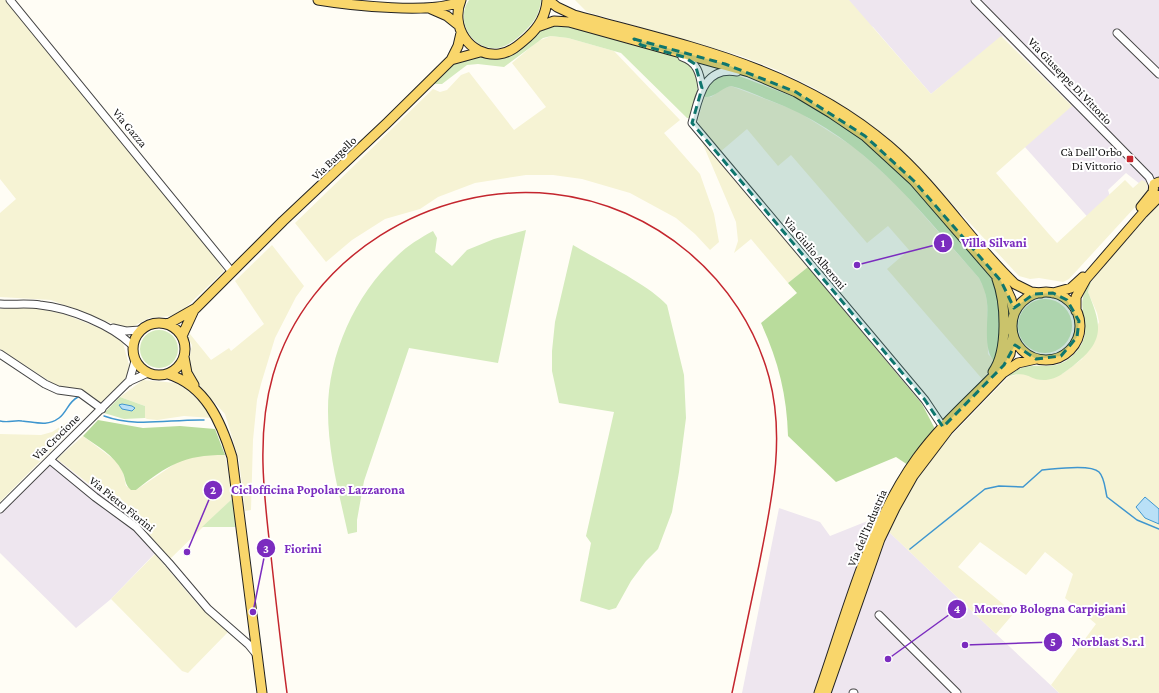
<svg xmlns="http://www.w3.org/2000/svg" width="1159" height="693" font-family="'Crimson Pro',serif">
<rect width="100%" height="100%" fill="#fffdf5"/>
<path fill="#eee6ef" d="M848,0H1159V192L1154,188H1145L1126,173L1108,190L1113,206L1093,223L1024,146L1070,104L1003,36L931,94L873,27L866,24Z
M49,456L57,459L95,490L119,506L139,523L161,547L111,599L76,628L0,553V504Z
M779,508L820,522L830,536L880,516L816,693H742Z
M889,532L996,634L1059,693H831L878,559Z"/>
<path fill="#f6f3d4" d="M0,0H6L48,51L213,253L222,268L224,271L181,312L170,316L149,318L130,328L116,325L51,300L0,297V213L16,199L0,179Z
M575,0H849L931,94L1001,36L1072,106L996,173L1048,233L1057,243L1125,180L1133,188L1142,180L1147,183L1148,193L1069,279L1063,282L1039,278L1030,279L1019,276L928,178L895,145L858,116L816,89L777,70L741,56L587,12Z
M551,36L568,38L614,51L680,120L664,133L700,174L714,214L719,242L710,250L695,234L676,218L630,193L582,179L553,175H526L475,183L438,197L420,209L385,219L352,240L326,262L295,223L433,89L440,92L447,90L461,75L469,72L514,130L546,107L512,63L538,41Z
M731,86L797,111L854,147L897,185L979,278L985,290L987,302L988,354L995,362L983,380L887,269L909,250L888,226L867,243L791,155L778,166L747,129L720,152L700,128L698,120L704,97H711L724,88Z
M699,135L808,267L788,283L751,239L734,253L738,241L736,222Z
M1159,202V693H1059L1051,685L1096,624L1065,598L1073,574L1045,552L1026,575L980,542L958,567L1014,613L996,634L889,532L906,497L927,465L950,437L1008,377L1023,373L1062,374L1082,359L1099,322L1097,313L1088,292L1091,282L1144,216Z
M272,245L304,286L296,297L275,338L261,384L257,400L253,440L251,510L245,511L239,460L225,414L203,390L193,375L189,361L192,345L186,335L190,334L211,360L229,348L231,351L264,324L235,281Z
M30,307L64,314L114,334L123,343L129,365L127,377L106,400L100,403L82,390L57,386L0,349V309Z
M143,380L176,383L186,389L206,408L211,418L184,416L157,420L147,419L145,418V406L120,397Z
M69,421L75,426L0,502V434L41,435L52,432Z
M83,436L116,461L123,472L126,486L136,490L179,461L202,455H225L233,498L170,559L139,523L57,459Z
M155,554L198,605L228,632L188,673L182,671L111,599Z"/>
<path fill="#d5ebbd" d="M469,0H541C540,12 535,21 526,30C519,37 509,46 498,48C473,51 454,21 469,0Z
M554,25L569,26L625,41L683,59L694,66L699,83L690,118H687L621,53L568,38L551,36L543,38L504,67L478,64L467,65L442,84H435L434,82L456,62L480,56L495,59L513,54L543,29Z
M734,74L799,99L859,136L907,179L992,277C1004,302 1003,336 995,362C982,351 989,319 987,302C986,293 983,286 979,278C915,205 863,135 769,100C756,95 744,89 731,86C721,88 715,98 704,97C709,79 717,75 734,74Z
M526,230L498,363L409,348L364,481L357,520V532L348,534C339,493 328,453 328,411C328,355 355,295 396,257C407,246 420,238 433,231L437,238L435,252L452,266L467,250L494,239Z
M573,245C599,261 648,284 667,305L684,375L686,418L679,472L672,512L658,549L646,561L631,581L616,608L609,610L580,601L591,543L586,536L614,412L559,403L552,371V351L555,322Z
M1091,282L1088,292C1102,326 1105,341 1073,366C1065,372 1057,379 1046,380C1028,381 1029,369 1008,377C1032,353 1053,380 1077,351C1098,325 1069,309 1091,282Z
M1018 326a27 27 0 1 1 54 0a27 27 0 1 1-54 0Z
M140 349a19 19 0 1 1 38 0a19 19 0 1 1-38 0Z
M120,397L145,406V418L124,419L104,413Z
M233,498L236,527H202Z"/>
<path fill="#b9dc9c" d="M808,267L922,404L935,429L908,465L896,457L836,482L788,436C787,395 778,360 761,323L797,293L788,283Z
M98,420L143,428L180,426L215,429L225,455C183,455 168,465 136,490H131C124,484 126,478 122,471C114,455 97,446 83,436Z"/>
<path fill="#b9e0f7" stroke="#3f96cf" d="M122,404L132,406L135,408L132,411L122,409L119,405Z
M1145,497L1159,509V524L1145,518L1136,507Z"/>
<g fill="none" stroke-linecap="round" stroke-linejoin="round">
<path stroke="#3f96cf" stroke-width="1.5" d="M104,416C137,428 170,419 204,420
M0,421C8,423 14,420 22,421C35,422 47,427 59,418C67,412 68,402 78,397H81
M910,549L985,489L999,486L1023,487L1042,470C1055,469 1091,464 1099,472C1105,478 1105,490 1107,497L1137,520L1159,529"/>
<g stroke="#444" stroke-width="9">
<path id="minor" d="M10,0L232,272
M975,0L1149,177L1153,186
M1117,33L1159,74
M682,57C697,62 700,73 702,88
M737,72C703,66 699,98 692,123L925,400L943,427
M0,304C13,305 27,303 40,305C70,308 111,325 132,345
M113,328L126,331L140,330
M0,354L45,384L58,390L80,393L102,409
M129,382L135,361
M50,460L95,497L136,527L169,563L208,609L248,644L257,655
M0,509L128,382L148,373
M879,615L957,693
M853,693H854"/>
</g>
<g stroke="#222" stroke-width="11">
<path id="major" d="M318,0C348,5 436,15 460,1
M461,0C450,26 469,57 499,54C510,53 519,45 528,37C539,27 546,15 547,0
M548,0L557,7L574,15C687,46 797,67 889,146C937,187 970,241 1015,284L1031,292L1041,293
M431,9L447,16L457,24
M537,27L554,21L569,22L749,72L796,92L831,113L865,136L914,181L1005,286L1011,299L1014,313
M451,60L480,52
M1158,196L1153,192L1154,184L1159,182
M1141,207L1153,192
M1012 326a34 34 0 1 1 68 0a34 34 0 1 1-68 0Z
M1053,293L1071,288L1083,277
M1076,311V297L1086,279L1143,213L1159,197
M133 349a26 26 0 1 1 52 0a26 26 0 1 1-52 0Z
M168,324L196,308L283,221L387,123L451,60L458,46L461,33
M182,336L194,310
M184,357L187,373L194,385
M993,372C1008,351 1006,303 997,279
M168,374C206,386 221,422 232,457L262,693
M819,693C847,614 868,526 917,458C942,423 975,396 1004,365L1010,354L1013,336
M826,693L880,539L895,508L913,476L948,430L1003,373L1018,363L1036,359"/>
</g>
<use href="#minor" stroke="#fff" stroke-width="7"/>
<use href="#major" stroke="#f9d66b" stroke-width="9"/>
<path stroke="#c4262e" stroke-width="1.5" d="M287,693C281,647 276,602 271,556C264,496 256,434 273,375C307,257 432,181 553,194C654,205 742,278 769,377C786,440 771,503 759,565C750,608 741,650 732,693"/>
</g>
<path fill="#0f766e" fill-opacity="0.2" stroke="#0f766e" stroke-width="3" stroke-dasharray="8 5" stroke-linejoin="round" d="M634,39L725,64L796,92L865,136L914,181L1001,281L1014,308L1034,294L1053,293L1067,300L1079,321L1077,337L1061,356L1036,359L1015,345L1004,365L943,427L925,400L692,123L702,88L695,64L684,57L641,45Z"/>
<rect fill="#c4262e" stroke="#fff" stroke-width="1.5" x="1126" y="155" width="8" height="8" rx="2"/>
<g text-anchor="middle" stroke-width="4" stroke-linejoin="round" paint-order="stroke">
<g font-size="12" fill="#111" stroke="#fff">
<text transform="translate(1070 81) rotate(46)" y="4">Via Giuseppe Di Vittorio</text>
<text transform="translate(130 128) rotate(50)" y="4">Via Gazza</text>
<text transform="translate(334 158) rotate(-44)" y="4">Via Bargello</text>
<text transform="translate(815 253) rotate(50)" y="4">Via Giulio Alberoni</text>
<text transform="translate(56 437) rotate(-44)" y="4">Via Crocione</text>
<text transform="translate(122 504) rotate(39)" y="4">Via Pietro Fiorini</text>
<text transform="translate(867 528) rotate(-67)" y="4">Via dell'Industria</text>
</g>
<g font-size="12" fill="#111" stroke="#fff" text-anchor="end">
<text x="1122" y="156">Cà Dell'Orbo<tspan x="1122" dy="14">Di Vittorio</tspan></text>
</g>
</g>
<path fill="none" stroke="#7b2cbf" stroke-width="1.5" d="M857 265L943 243M187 552L213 490M253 612L266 548M888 659L957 609M965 645L1053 642"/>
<g fill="#7b2cbf" stroke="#fff" stroke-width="1.5">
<circle cx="857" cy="265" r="4"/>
<circle cx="187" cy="552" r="4"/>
<circle cx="253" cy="612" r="4"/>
<circle cx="888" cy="659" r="4"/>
<circle cx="965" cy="645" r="4"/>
<circle cx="943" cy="243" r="10"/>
<circle cx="213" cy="490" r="10"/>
<circle cx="266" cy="548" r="10"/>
<circle cx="957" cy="609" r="10"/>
<circle cx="1053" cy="642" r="10"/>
</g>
<g font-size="12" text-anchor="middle" font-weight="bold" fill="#fff">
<text x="943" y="247">1</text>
<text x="213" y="494">2</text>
<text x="266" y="553">3</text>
<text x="957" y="613">4</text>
<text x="1053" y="646">5</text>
</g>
<g font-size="13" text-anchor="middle" font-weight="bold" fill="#7b2cbf" stroke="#fff" stroke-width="4" stroke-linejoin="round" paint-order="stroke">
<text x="994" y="247">Villa Silvani</text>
<text x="318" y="494">Ciclofficina Popolare Lazzarona</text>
<text x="303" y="553">Fiorini</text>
<text x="1050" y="613">Moreno Bologna Carpigiani</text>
<text x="1108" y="646">Norblast S.r.l</text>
</g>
</svg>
